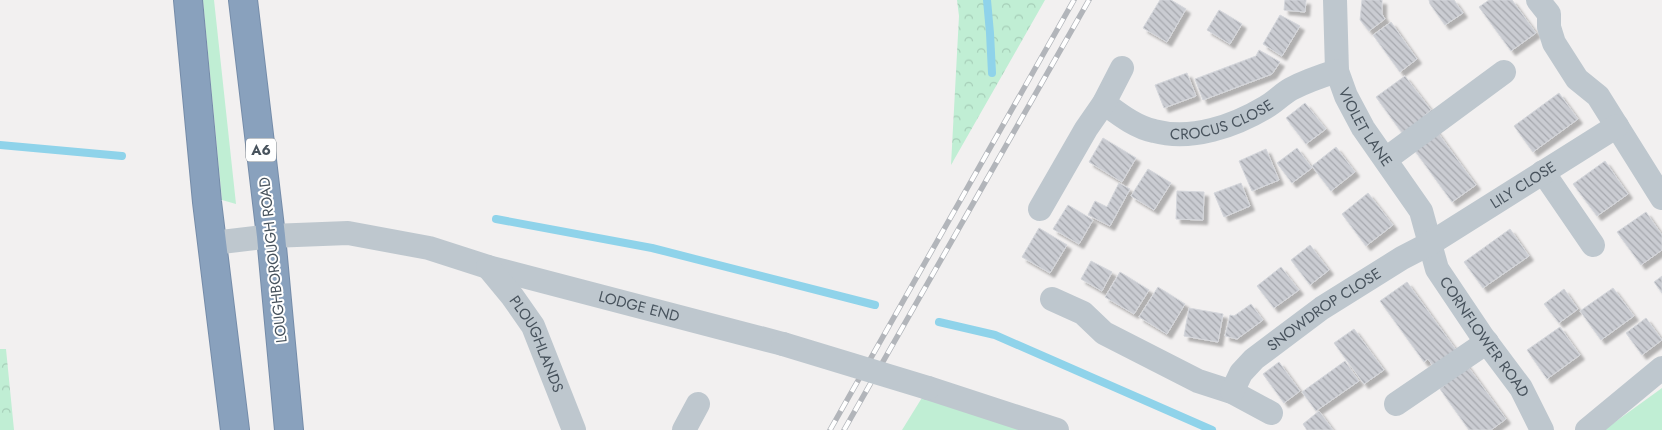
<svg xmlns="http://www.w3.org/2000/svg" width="1662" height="430" font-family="Jost,sans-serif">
<defs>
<pattern id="forest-crowns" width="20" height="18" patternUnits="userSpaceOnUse" patternTransform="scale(1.25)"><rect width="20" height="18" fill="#c0eed4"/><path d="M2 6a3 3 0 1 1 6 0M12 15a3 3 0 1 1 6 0" fill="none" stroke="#a6ceb8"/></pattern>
<pattern id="building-back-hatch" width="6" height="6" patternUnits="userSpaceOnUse" patternTransform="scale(1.25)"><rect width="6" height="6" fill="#caccd2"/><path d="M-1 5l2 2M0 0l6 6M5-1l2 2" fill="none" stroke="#a6a8ae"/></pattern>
<filter id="shadow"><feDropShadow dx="4.5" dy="4.5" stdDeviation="1" flood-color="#0004"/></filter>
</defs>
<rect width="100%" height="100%" fill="#f2f0f0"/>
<path fill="#c0eed4" d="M203,0H214L236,204L222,200Z
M928,388L1057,430H902Z
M1662,388V430H1604Z"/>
<path fill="url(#forest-crowns)" d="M957,0H1045L951,165L959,16Z
M0,349H6L14,430H0Z"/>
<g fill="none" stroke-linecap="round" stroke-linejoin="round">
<path stroke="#8fd3ea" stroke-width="8" d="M987,0L990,33L992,73
M0,145L122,156
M496,219L652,248L875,305
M939,322L995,335L1212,430"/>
</g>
<path fill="url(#building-back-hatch)" stroke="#d4d6db" filter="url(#shadow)" d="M1160,0H1171L1186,9L1167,42L1143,28Z
M1285,0H1306L1305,12L1284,10Z
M1362,0H1382V14L1385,19L1369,31L1360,20Z
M1429,0H1454L1463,13L1445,25L1430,4Z
M1489,0H1512L1536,33L1511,51L1479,7Z
M1219,10L1242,24L1230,44L1207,30Z
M1280,15L1300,26L1282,56L1263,44Z
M1391,22L1417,59L1400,72L1373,35Z
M1259,50L1280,62L1272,74L1203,100L1195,79L1256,56Z
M1187,73L1196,96L1164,108L1155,85Z
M1405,76L1431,110L1425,115L1476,185L1452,202L1376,97Z
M1559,93L1578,119L1533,152L1514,126Z
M1305,103L1326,129L1306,144L1286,118Z
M1103,138L1136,158L1122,182L1089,162Z
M1336,147L1355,172L1331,191L1312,166Z
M1297,148L1312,168L1292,183L1277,163Z
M1266,149L1279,180L1252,191L1239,161Z
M1605,161L1628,194L1597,216L1573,184Z
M1148,169L1171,183L1154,210L1131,196Z
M1119,183L1130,189L1110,226L1088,215L1095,201L1107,207Z
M1241,183L1250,206L1224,217L1214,193Z
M1177,191L1204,192L1203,220L1176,219Z
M1368,193L1393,225L1366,246L1342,214Z
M1068,205L1093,220L1079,244L1053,229Z
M1646,212L1662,235V250L1641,265L1617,232Z
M1039,228L1067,245L1050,273L1022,257Z
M1510,229L1529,256L1483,288L1464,262Z
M1310,245L1329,270L1310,285L1291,260Z
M1091,261L1112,272L1102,291L1081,279Z
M1281,267L1299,290L1274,308L1257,286Z
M1120,272L1149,290L1134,314L1105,297Z
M1662,276V293L1654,282Z
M1407,282L1506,419L1491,430H1469L1440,389L1446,384L1428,359L1424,362L1380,301Z
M1158,287L1185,304L1167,334L1139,317Z
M1613,288L1634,316L1601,340L1580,311Z
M1564,289L1578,309L1559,323L1544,304Z
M1251,304L1263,320L1237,339L1225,336L1230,315L1234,316Z
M1189,308L1223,314L1218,342L1184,336Z
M1646,318L1662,340L1642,355L1626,333Z
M1560,327L1580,355L1547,379L1527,350Z
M1354,329L1384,370L1364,384L1334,343Z
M1345,361L1359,381L1316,411L1302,392Z
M1279,362L1300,391L1284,403L1263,374Z
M1319,411L1333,430H1307L1303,424Z"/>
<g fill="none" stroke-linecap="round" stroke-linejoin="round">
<g stroke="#758ca9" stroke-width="30">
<path id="highway" d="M188,0L207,202L235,430
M243,0L271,236L289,430"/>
</g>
<g stroke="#bec7ce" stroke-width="24">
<path id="s1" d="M1335,0L1337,71L1346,96L1363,128L1421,211L1437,269L1482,336L1521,388L1542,430"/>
<path d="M1538,0L1549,14V27L1554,43L1577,79L1598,96L1662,198"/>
<path id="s2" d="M1104,103C1119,114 1135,127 1154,131C1192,141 1234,126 1266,107C1275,102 1282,94 1291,89C1306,81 1321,76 1337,71"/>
<path d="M1386,159L1504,72"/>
<path d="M1543,172L1593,245"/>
<path d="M1040,209L1086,129L1104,103L1122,68"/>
<path id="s3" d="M213,243L271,236L348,233L429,248L488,267L783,344"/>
<path id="s4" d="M488,267L512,296L533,326L574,430"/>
<path d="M1052,299L1083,313L1104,333L1198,381L1232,392L1271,413"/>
<path d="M928,388L1057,430"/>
<path id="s5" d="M1232,392L1241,373L1254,359L1322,308L1402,258L1431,243L1617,126"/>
<path d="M1396,404L1487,342"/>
<path d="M684,430L698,404"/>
<path d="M1587,430L1662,368"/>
</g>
<use href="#highway" stroke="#89a1bd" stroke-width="28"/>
<g stroke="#b2b5ba" stroke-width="5.5">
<path id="rail" d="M830,430L1074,0
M844,430L1089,0"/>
</g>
<use href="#rail" stroke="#fff" stroke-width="4" stroke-dasharray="11" stroke-linecap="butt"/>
<path stroke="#bec7ce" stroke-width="24" d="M783,344L928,388"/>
</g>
<g text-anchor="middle" stroke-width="4" stroke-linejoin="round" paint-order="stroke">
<rect fill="#fff" stroke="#7f878e" stroke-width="1" x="246" y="138.5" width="30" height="23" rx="4"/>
<g font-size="14" font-weight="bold" fill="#48535d">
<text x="261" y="155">A6</text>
</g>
<g font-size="15" fill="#48535d" stroke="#fff">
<text dy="5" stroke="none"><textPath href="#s2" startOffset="128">CROCUS CLOSE</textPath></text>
<text dy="5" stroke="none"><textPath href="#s1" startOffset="134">VIOLET LANE</textPath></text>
<text dy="5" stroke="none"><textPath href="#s5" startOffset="361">LILY CLOSE</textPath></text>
<text transform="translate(273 260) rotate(-96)" y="5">LOUGHBOROUGH ROAD</text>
<text dy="5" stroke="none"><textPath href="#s3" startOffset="436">LODGE END</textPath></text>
<text dy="5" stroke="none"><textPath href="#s5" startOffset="126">SNOWDROP CLOSE</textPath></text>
<text dy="5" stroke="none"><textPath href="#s1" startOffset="378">CORNFLOWER ROAD</textPath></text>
<text dy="5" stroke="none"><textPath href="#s4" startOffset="92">PLOUGHLANDS</textPath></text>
</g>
</g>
</svg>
